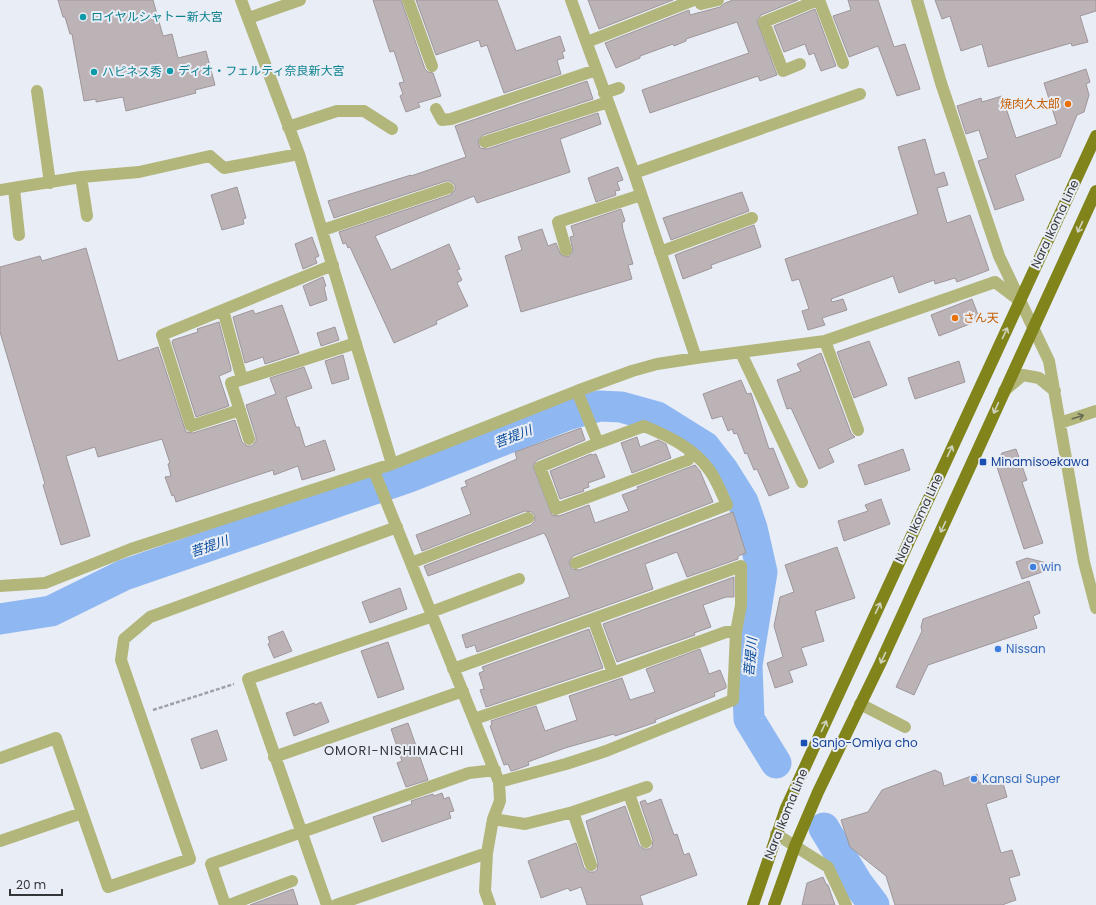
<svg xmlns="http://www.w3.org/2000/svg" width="1096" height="905" font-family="Poppins,'Noto Sans JP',sans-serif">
<rect width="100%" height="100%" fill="#e9edf5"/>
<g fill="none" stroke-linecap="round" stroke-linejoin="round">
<path stroke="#8fb8f2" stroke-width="31" d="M0,619L51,611L124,575L409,477L567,415L599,406L621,407L657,417L705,447L723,470L743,502L752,528L762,572L747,665L749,719L776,763
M824,828L858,884L874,905"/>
</g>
<path fill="#bcb3b7" stroke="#9f969b" d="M58,0H153L163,36L172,34L178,58L206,51L215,85L195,90L196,93L126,111L123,97L96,102V99L84,101L72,34H70L65,17H63Z
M373,0H401L425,69L428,72L433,73L441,96L418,103L420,107L406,112L400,96L403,94L399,83L404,82L394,51L390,52Z
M416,0H497L516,51L560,36L565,51L562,52L564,58L557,60L561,74L504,93L487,45L481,47L479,40L436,55Z
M588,0H673L599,29Z
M733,0H798L761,15L757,21L777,75L760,81L758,76L650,113L642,90L749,53L737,22L686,39V41L674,46L673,44L640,56V58L616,68L605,43L689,10L690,15L720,7L725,3Z
M848,0H878L894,47L905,44L920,89L897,96L878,46L849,57L833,16L851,10Z
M935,0H1096V11L1080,16L1088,42L1072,46L1071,43L988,67L982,44L961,51L950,16L942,19Z
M815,9L836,66L821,71L814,53L809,55L805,44L784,52L774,26Z
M1086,69L1090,82L1086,84L1089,95L1084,112L1077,115L1060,157L1015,175L1024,200L995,210L978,161L988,158L979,130L966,134L957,106L981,98L982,102L1002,96L1016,138L1057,124L1044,83Z
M587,81L593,99L483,135L478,141L480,148L487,149L598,113L601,124L560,139L570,172L477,203L474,196L375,236L391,270L449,244L460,269L457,270L462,280L457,283L468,306L436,321L437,324L394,343L350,247L348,248L346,243L343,244L339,232L450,195L455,190V185L450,181H446L334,218L328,201L411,175V176L466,157L455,126Z
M925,139L935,175L944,172L948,185L937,188L947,223L970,215L989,270L957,282L955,278L935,284L934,280L899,293L893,276L831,299L832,302L843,299L847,310L822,318L825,325L808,330L802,311L809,309L799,279L792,281L785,259L918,214L898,147Z
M618,167L623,180L617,182L620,190L615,191L616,195L596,202L588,178Z
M237,187L246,218L243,219L244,224L222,230L211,195Z
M742,192L749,211L671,240L663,218Z
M621,209L625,221L622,223L623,230L633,264L628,265L632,279L521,312L505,256L522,250L518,237L542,229L548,246L556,243L561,255L568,257L573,251L570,237L574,236L571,226Z
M754,225L761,247L711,265L712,268L683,279L675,255Z
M312,237L319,256L315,258L317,263L303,269L295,244Z
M86,248L118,361L158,347L186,432L193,433L235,420L242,442L247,446H252L256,441V437L246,405L276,394L270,378L304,367L312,388L286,397L296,427H299L305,447L325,440L335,470L302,480L298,466L274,475L273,470L176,502L174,495L172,496L165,477L171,476L168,464L170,463L162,439L98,457L95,447L66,456L90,536L61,545L43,485L45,484L0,332V267L40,256L42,261Z
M323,277L326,286L324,287L327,300L310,306L303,286Z
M972,299L980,320L939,336L931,315Z
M282,305L299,353L265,364L263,357L245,363L233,317L253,310L255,314Z
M219,322L231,368V371L219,376L229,406L196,417L172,342L173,340L198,332L197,329Z
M335,327L339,340L321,346L317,333Z
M869,341L887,385L854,398L837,352Z
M821,353L851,433L855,437L828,449L834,462L819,469L791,408L787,409L777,380L801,371L797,364Z
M343,355L349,379L332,384L325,361Z
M959,361L965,382L915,399L908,378Z
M741,380L747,394L751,393L769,449L773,448L789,488L769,496L757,469L754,470L747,453L745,454L737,433L734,434L732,429L728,431L722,416L712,419L703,394Z
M581,428L585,440L537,460L533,466L552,515L559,516L589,505L595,523L629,511L622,495L638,489L637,487L695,465L700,471L713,502L573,556L569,562L572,569L579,570L733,512L746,553L738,556V559L687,577L677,552L645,564L653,589L477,652L475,645L466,648L462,635L570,597L547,538L544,533L428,576L424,566L531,525L534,522L535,516L532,512L525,511L422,551L416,535L471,514L461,488L467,486L465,481L517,459L515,452Z
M637,437L640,447L658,440L666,444L671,458L632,473L621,443Z
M903,449L910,470L865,485L858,465Z
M1016,449L1027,480L1022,482L1043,543L1024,549L996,464L1002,453Z
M591,454L592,455L596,454L605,477L588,483L589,487L583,489L584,491L560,499L550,471Z
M881,499L890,524L844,541L838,521L868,511L865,505Z
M837,547L855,598L815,611L824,641L801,648L807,665L789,671L793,682L775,688L767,663L783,657L774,626L780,597L794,592L785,565Z
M1027,558L1059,566L1022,579L1016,562Z
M734,577V597H726L703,605L711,627L694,633L695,635L617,662L603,624Z
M1029,581L1040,613L1033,616L1037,628L928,665L914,695L896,687L922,631L921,627L923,619Z
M400,588L407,609L370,623L362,602Z
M589,629L603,668L486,707L480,690L484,689L479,673L484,671L482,667Z
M283,631L292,651L274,658L268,644L270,643L268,637Z
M388,642L404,689L378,698L361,651Z
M700,649L709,674L720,670L726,685V688L714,693L715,696L655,720L656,722L642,727L615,736L614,734L565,748L528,762L529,765L515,770L511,771L508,764L504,765L490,726L492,725L491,721L536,706L545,731L577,720L569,696L622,678L630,700L655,692L646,669Z
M321,702L329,722L294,736L286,713L314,703L315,705Z
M408,723L428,780L406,787L397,763L402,761L391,729Z
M217,730L227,760L201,769L191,739Z
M935,770L941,773L944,786L977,774L979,783L1001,776L1007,797L986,804L1001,853L1012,850L1020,875L1009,878L1016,900L1002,905H895L886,876L850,847L841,820L868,812L882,790Z
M442,793L444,799L449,797L454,811L449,812L451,818L382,842L373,817L412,804L411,801L433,794L434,796Z
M661,799L674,835L677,834L684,855L689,853L697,875L640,896L643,905H587L581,887L570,891L568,888L541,898L528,861L576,843L584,868L589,872H594L597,870L598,863L586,821L625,806L639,845L644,849H649L652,847L653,840L640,802L645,800L647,804Z
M823,877L826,884L828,885L835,905H802L807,883Z
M293,889L298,905H250Z"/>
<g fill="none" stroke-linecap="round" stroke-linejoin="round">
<path stroke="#9fa1a7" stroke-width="2.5" stroke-dasharray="4 2" stroke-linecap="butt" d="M153,710L234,684"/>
<path stroke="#b2b67a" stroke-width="12" d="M241,0L299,154L392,464
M408,0L432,66
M571,0L634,173L696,358
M700,0L701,4L718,0
M819,0L843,63
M917,0L941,83L999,256L1049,361L1084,562L1096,608
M249,18L300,0
M587,42L694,0
M800,64L783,71L764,22L818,0
M37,91L50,183
M604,93L619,88
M436,109L442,120L451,119L596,70
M288,127L337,111H364L392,129
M485,142L608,102
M634,173L860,94
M81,177L87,216
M14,189L19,235
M0,190L81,177L139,172L210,156L224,168L299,154
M323,230L448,188
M566,250L558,222L641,195
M660,252L752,218
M223,310L242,379
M825,341L858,430
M741,353L802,482
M1004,391L1023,375L1039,378L1055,391
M240,410L191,426L162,335L333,265
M1060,423L1096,411
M249,439L231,383L356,343
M598,443L540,467L556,509L688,460L693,453
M374,471L499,782L500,801L493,819L487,853L485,891L490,905
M411,563L528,518
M576,563L727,505C722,494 717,481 710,471C694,448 668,436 644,426L598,443L577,391
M0,586L45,583L131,549L392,464L577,391L632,371L657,364L696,358L825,341L995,282L1020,301
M431,612L519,579
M453,669L593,619
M860,704L905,727
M474,719L613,673L726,632H736
M274,757L463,691
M0,758L56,738L108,887L190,859L121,660L124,639L150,617L397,527
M499,782L566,764L606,751L733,700L736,632L741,605V566L593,619L613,673
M629,794L646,842
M573,812L591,865
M493,819L525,824L573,812L647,787
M776,834L828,867L846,905
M0,841L82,813
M225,905L211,864L469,773L495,770
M229,905L292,881
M327,905L248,679L433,616
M336,905L487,853"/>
<path stroke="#81841b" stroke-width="12" d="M753,905L786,808L1096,136
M774,905L795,846L818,792L880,664L1096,191"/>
</g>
<defs><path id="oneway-shaft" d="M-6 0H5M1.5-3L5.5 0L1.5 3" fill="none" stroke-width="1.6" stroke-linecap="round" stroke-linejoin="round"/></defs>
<g stroke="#cfd3be">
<use href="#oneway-shaft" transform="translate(1080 227) rotate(115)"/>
<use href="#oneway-shaft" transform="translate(1005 333) rotate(-65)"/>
<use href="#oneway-shaft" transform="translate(996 408) rotate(114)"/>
<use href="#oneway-shaft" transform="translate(950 451) rotate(-65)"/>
<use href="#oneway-shaft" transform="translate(943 527) rotate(115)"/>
<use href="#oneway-shaft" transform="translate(878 608) rotate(-65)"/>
<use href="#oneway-shaft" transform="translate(883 658) rotate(115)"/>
<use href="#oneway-shaft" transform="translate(824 726) rotate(-65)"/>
</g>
<use stroke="#676953" href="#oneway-shaft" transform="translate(1078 417) rotate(-18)"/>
<g fill="#0f9aa8" stroke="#e9edf5" stroke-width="1.5">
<circle cx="83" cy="17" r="4"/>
<circle cx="170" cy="71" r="4"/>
<circle cx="94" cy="72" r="4"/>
</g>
<g fill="#e8710a" stroke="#e9edf5" stroke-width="1.5">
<circle cx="1068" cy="104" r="4"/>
<circle cx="955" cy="318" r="4"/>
</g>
<g fill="#1a4fb4" stroke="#e9edf5" stroke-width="1.5">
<rect x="979" y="458" width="8" height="8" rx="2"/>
<rect x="800" y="739" width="8" height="8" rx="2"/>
</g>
<g fill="#3f7fe0" stroke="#e9edf5" stroke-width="1.5">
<circle cx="1033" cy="567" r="4"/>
<circle cx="998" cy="649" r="4"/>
<circle cx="974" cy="779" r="4"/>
</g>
<g text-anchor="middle" stroke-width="4" stroke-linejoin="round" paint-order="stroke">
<g font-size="12" fill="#0d838f" stroke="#e9edf5" text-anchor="start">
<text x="91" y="21">ロイヤルシャトー新大宮</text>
<text x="178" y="75">ディオ・フェルティ奈良新大宮</text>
<text x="102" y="76">ハピネス秀</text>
</g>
<g font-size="12" fill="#c56008" stroke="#e9edf5" text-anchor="end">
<text x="1060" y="108">焼肉久太郎</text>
<text x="963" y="322" text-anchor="start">さん天</text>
</g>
<g font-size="12" fill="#353639" stroke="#e9edf5">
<text transform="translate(1055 224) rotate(-65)" y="4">Nara Ikoma Line</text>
<text transform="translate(919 518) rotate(-65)" y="4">Nara Ikoma Line</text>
<text transform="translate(786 814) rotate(-68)" y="4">Nara Ikoma Line</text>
</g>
<g font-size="12" fill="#164399" stroke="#e9edf5" text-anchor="start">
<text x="991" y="466">Minamisoekawa</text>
<text x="812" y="747">Sanjo-Omiya cho</text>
</g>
<g font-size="12" fill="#366cbe" stroke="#e9edf5" text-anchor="start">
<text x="1041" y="571">win</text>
<text x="1006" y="653">Nissan</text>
<text x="982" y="783">Kansai Super</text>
</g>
<g font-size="13" font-style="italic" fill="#04489b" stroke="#e9edf5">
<text transform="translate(513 436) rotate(-21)" y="5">菩提川</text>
<text transform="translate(209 546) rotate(-19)" y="5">菩提川</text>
<text transform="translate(750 657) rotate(-85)" y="5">菩提川</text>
</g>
<g font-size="13" letter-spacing="1" fill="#353639" stroke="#e9edf5">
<text x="394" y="755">OMORI-NISHIMACHI</text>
</g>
</g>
<path d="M10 889v6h52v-6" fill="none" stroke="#353639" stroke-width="2"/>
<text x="16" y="889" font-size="12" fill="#353639" stroke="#e9edf5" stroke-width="3" paint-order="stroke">20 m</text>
</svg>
